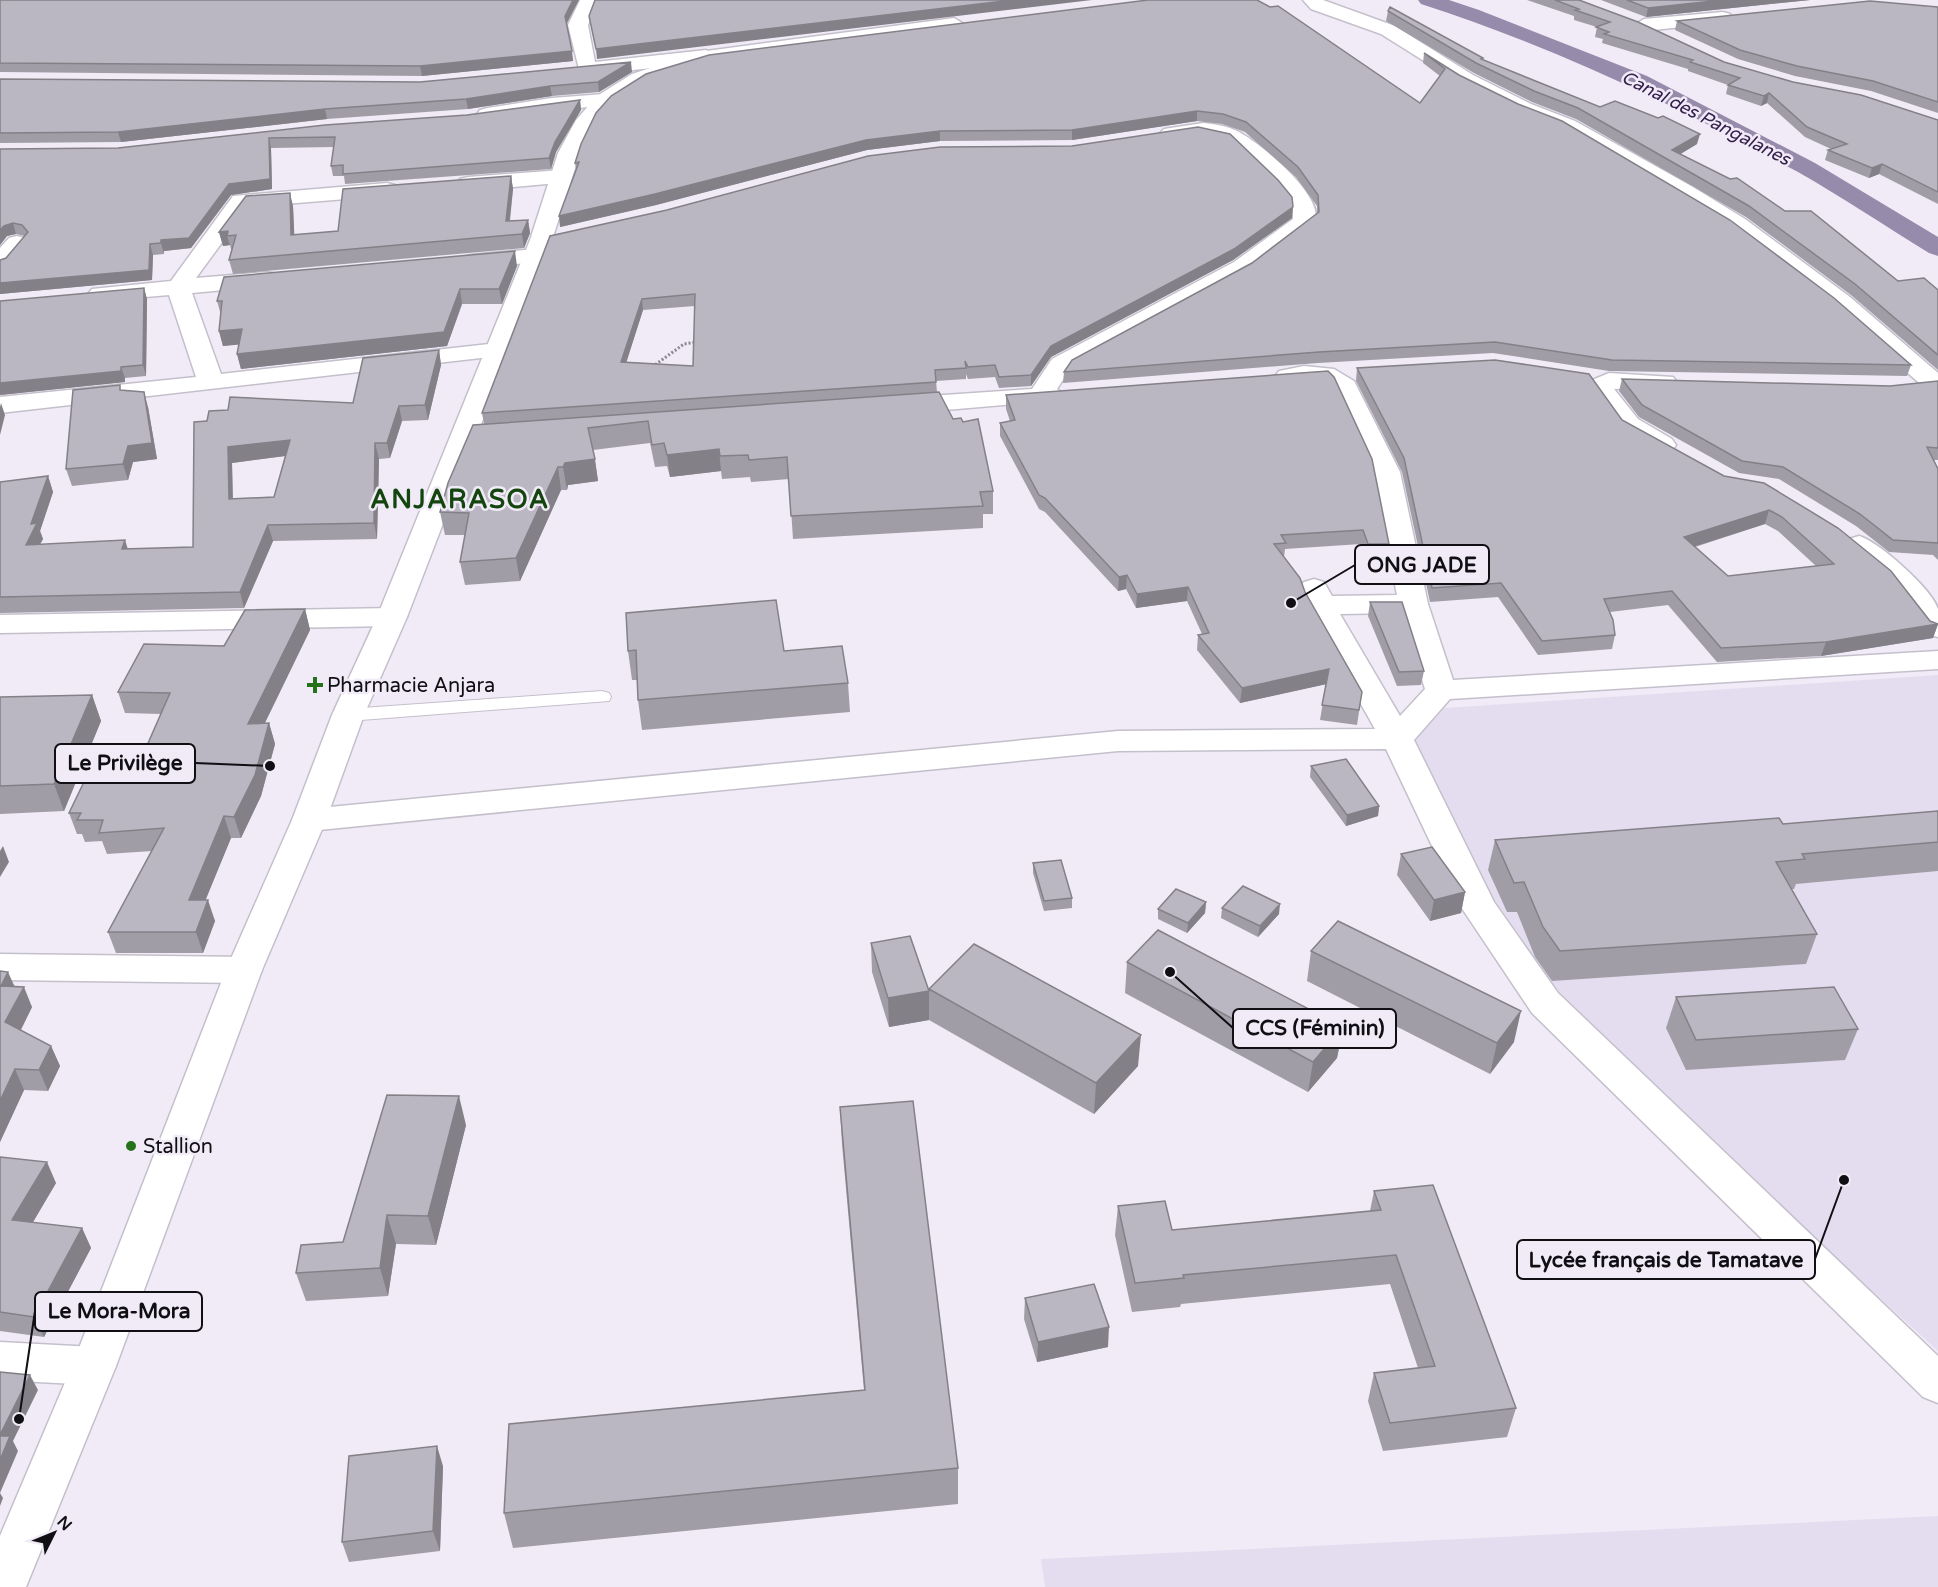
<svg xmlns="http://www.w3.org/2000/svg" width="1938" height="1587" font-family="'Varela Round',sans-serif">
<rect width="100%" height="100%" fill="#f0ebf7"/>
<path fill="#e4ddf0" d="M1938,675V1351L1562,1009L1496,922L1407,739L1445,708Z
M1938,1516V1587H1045L1041,1559Z"/>
<g fill="none" stroke-linecap="round" stroke-linejoin="round">
<path fill="#978bab" fill-rule="evenodd" d="M1418,0H1449L1479,10L1647,76L1815,163L1938,237V256L1929,253C1885,226 1842,197 1798,172C1677,106 1552,46 1421,4Z"/>
<g stroke="#c4c0cb" stroke-width="2">
<path id="lane" d="M602,691L609,693L611,697L609,701L348,721L339,715L348,709Z"/>
</g>
<g stroke="#c4c0cb" stroke-width="3">
<path id="street" d="M580,0H598L588,25L595,62L706,50L716,56L706,62L588,75L580,73L568,25Z
M1303,0H1323L1395,26L1473,75L1531,104L1575,121L1693,187L1745,219L1850,297L1938,373V390L1925,388L1832,307L1729,229L1561,129L1517,112L1459,83L1381,34L1311,9Z
M1723,12L1730,14L1732,18L1730,22L1644,31L1634,25L1644,19Z
M604,94L611,96L614,100L611,104L487,120L480,118L477,114L480,110L487,108L552,98Z
M1203,123C1215,124 1228,126 1239,132C1260,143 1331,200 1313,226L1250,272L1070,369L1057,389L1064,395L1060,400L899,414L890,412L886,406L890,400L899,398L1032,389L1052,359L1234,262L1293,219C1293,192 1241,144 1215,137C1198,132 1180,142 1164,137L1160,133L1164,129Z
M561,170L569,172L572,177L569,182L468,191L460,189L457,184L460,179L468,177Z
M387,183L395,185L398,190L395,195L248,207L196,278L267,272L275,274L279,279L275,284L267,286L192,293L221,374L498,343L507,345L510,350L507,355L0,413V397L196,377L169,295L100,301L92,299L88,294L92,289L171,281L233,196Z
M17,236L25,238L29,243L8,267L0,269V248L9,238Z
M535,249L543,251L547,256L543,261L471,269L463,267L459,262L463,257L471,255Z
M1304,366L1334,369L1354,381L1400,472L1428,604L1453,680L1938,651V669L1450,699L1414,740L1494,902L1558,993L1938,1356V1403L1923,1397L1532,1013L1461,907L1386,749L1118,751L309,831L297,828L292,820L297,812L309,809L1118,731L1375,729L1305,605L1299,588L1304,582L1314,579L1324,582L1332,596L1397,595L1372,472L1334,390L1319,381L1288,384L1279,381L1275,376L1279,371ZM1401,613L1425,689L1400,716L1340,614Z
M1609,373L1673,377L1677,382L1673,387L1614,389L1638,419L1672,439L1676,445L1672,451C1637,459 1604,411 1586,386L1590,381Z
M1859,536C1878,541 1932,589 1938,609C1938,616 1938,629 1938,637L1927,634L1888,583L1849,551L1845,545L1849,539Z
M392,608L403,611L407,617L403,623L392,626L0,633V615Z
M0,954L244,957L257,961L262,970L257,979L244,983L0,980Z
M0,1342L94,1347L109,1353L116,1366L109,1379L94,1385L0,1380Z"/>
</g>
<g stroke="#c4c0cb" stroke-width="3">
<path id="secondary" d="M954,18L964,24L961,28L709,62L646,82L611,104L595,122L580,153L552,240L407,617L364,715L326,820L262,970L116,1366L26,1587H0V1536L72,1366L226,970L292,820L332,715L377,617L530,240L558,153L576,120L597,96L632,74L699,52Z"/>
</g>
<path stroke="#8c8891" stroke-width="3" stroke-dasharray="2 2" stroke-linecap="butt" d="M652,367L684,344L697,342"/>
<use href="#lane" fill="#fff" fill-rule="evenodd"/>
<use href="#street" fill="#fff" fill-rule="evenodd"/>
<use href="#secondary" fill="#fff" fill-rule="evenodd"/>
</g>
<path fill="#a19da7" fill-rule="evenodd" d="M0,0L566,24L573,61L422,76L0,72Z
M1148,0L1420,103L1440,76L1423,63L1424,53L1911,365L1907,376L1609,371L1493,353L1318,363L1063,383L1064,372L1252,263L1317,213V206L1296,177L1245,132L1222,124L1197,121L1072,140L940,141L867,150L656,205L560,227L576,170L575,163Z
M1527,0H1579L1724,62L1793,82L1938,120V204L1879,174L1869,178L1825,160L1828,150L1831,149L1805,137L1767,103L1761,106L1726,94L1728,85L1688,71V69L1602,43L1603,39L1595,37L1597,27L1574,20V16Z
M1601,0H1810L1646,17Z
M1938,7V113L1871,91L1795,76L1738,59L1675,30L1677,21Z
M1388,11L1483,60L1600,107L1697,144L1680,154L1785,211L1898,281L1938,290V370L1851,295L1746,217L1576,119L1532,102L1474,73L1386,21Z
M632,72L599,92L552,96L468,109L327,119L121,142L0,143V79L420,82Z
M580,100L581,110L556,152L551,169L345,184L344,176H333L331,166L334,147L271,148L272,189L231,195L191,248L164,251V254L153,255L152,280L0,294V260L6,258L25,236L16,234L7,236L0,245V149L118,148L467,115Z
M511,176L513,189L510,221L528,220L530,233L524,248L233,274L229,260L232,249H231L230,245L223,246L219,232L293,206L294,235L338,231Z
M1293,207L1292,218L1233,260L1051,357L1031,386L999,388L995,377L968,379L966,374V379L936,381L937,392L953,419L993,491V514H983V528L793,539L789,479L751,482L750,477L722,479L721,471L670,477L667,466L655,467L650,443L593,450L598,481L568,485L567,490H561L520,581L465,585L460,562L465,535H445L440,512L484,424L482,413L550,236ZM695,306L693,366L626,362L643,310Z
M517,266L502,304H462L447,346L241,369L237,354L239,344L223,346L219,331L221,315L217,301Z
M144,288L147,299L146,376L125,378V382L0,395Z
M439,350L441,365L428,420L402,421L390,458L379,459L377,539L273,541L244,608L0,613V482L48,476L53,492L40,531L43,539L40,544L128,549L193,547L194,422L353,403ZM285,456L274,497L233,499L232,463Z
M1357,368L1622,420L1724,476L1930,621L1938,624L1933,638L1821,656L1717,662L1668,605L1610,612L1615,635L1612,649L1538,655L1498,597L1430,602L1402,472L1356,381ZM1765,524L1778,531L1816,566L1728,576L1695,547Z
M1328,371L1389,544L1387,558H1366L1361,544L1285,549L1284,557L1305,592L1362,692L1357,725L1320,720L1326,684L1240,703L1197,650L1198,635L1202,634L1187,601L1136,608L1126,589L1118,591L1045,512L1039,509L1000,436V423L1010,421L1006,409V395Z
M1622,379L1890,386L1938,381V460H1933L1938,469V560L1933,555L1889,552L1856,526L1779,479L1739,473L1639,417L1619,391Z
M122,390L148,407L157,459L133,462L128,480L72,486L66,469Z
M776,600L784,651L848,683L850,712L642,730L638,700V680H632L628,651Z
M1370,602L1424,671L1421,685L1397,686L1368,616Z
M305,609L310,630L265,723H269L275,744L261,796L241,838H231L205,900L215,921L203,953H116L108,932L152,851L107,854L102,841L85,842L82,834H77L69,813L131,782L161,714L125,713L118,692Z
M92,695L101,721L64,811L0,814V697Z
M1311,766L1379,806L1378,816L1346,826L1310,777Z
M1938,811V871L1796,884L1794,889H1792L1817,934L1806,964L1552,981L1535,957L1517,912H1507L1488,870L1495,840L1783,824Z
M1401,854L1465,892L1461,913L1430,921L1397,875Z
M1033,863L1072,898V908L1044,911L1033,873Z
M1206,902L1205,913L1187,933L1158,919V909Z
M1222,908L1279,914L1258,937L1221,918Z
M871,943L929,991V989L1138,1066L1094,1114L929,1020L889,1027L872,972Z
M1311,951L1514,1042L1490,1074L1307,981Z
M1127,962L1343,1027L1337,1058L1308,1092L1125,993Z
M0,971L15,986L32,1007L21,1030L51,1046L60,1066L48,1091L24,1090L0,1142Z
M1676,997L1858,1029L1845,1060L1686,1070L1666,1028Z
M840,1107L958,1468V1504L513,1548L504,1513L864,1390L842,1144Z
M466,1125L436,1245L396,1244L388,1296L306,1301L296,1273L343,1242Z
M0,1157L56,1183L32,1223L82,1228L91,1248L44,1337L0,1331Z
M1374,1191L1516,1408L1507,1437L1383,1451L1368,1401L1374,1373L1418,1368L1390,1284L1181,1304L1180,1307L1132,1312L1115,1235L1118,1206L1172,1230L1370,1211Z
M1025,1298L1108,1347L1037,1362L1024,1319Z
M443,1466L440,1551L349,1562L342,1542Z"/>
<path fill="#838088" d="M573,0H579L566,25L565,16Z
M1013,0H1092L597,59L596,49Z
M1723,0H1810L1646,17L1648,8Z
M572,51L573,61L422,76L420,66Z
M631,62L632,72L599,92L598,82Z
M550,86L552,96L468,109L466,99Z
M1769,93L1767,103L1761,106L1764,96Z
M580,100L581,110L556,152L551,169L549,158L555,142Z
M325,109L327,119L121,142L118,132Z
M1197,111V121L1072,140V130Z
M940,131V141L867,150L656,205L560,227L559,216L866,140Z
M1700,134L1697,144L1669,161L1672,150Z
M269,138L271,148L272,189L231,195L191,248L164,251V254L161,243V240L229,184Z
M1882,164L1879,174L1869,178L1872,168Z
M511,176L513,189L508,234L506,221Z
M290,193L293,206L295,249L291,235Z
M1293,207L1292,218L1233,260L1051,357L1031,386V375L1051,346Z
M528,220L530,233L524,248L522,234Z
M13,223L16,234L7,236L0,245V230L4,226Z
M228,231L227,236L230,245L223,246L219,232Z
M150,244L153,255L152,280L0,294V283Z
M515,251L517,266L502,304L499,289Z
M144,288L147,299L146,376L143,365Z
M460,289L462,304L447,346L241,369L237,354Z
M642,299L643,310L623,373L621,362Z
M242,329L246,344L223,346L219,331Z
M439,350L441,365L428,420L425,405Z
M121,367L125,378V382L0,395V383Z
M144,392L148,407L157,459L133,462L128,480L123,464Z
M1,403L5,415L0,435V407Z
M399,406L402,421L390,458L387,443Z
M290,440L293,455L232,463L233,514L229,499L228,447Z
M375,443L379,459L377,539L374,523Z
M719,449L721,471L670,477L667,455Z
M595,459L598,481L568,485L567,490L563,467L565,463Z
M558,467L561,490L520,581L516,558Z
M48,476L53,492L40,531L43,539L31,561L26,545L31,524Z
M1769,510L1765,524L1680,551L1684,537Z
M268,525L273,541L244,608L240,592Z
M125,540L130,556L122,549Z
M1127,575L1126,589L1118,591L1119,577Z
M1188,587L1187,601L1136,608L1137,594Z
M305,609L310,630L254,745L248,724Z
M1938,624L1933,638L1821,656L1826,642Z
M1329,669L1327,684L1240,703L1242,688Z
M92,695L101,721L64,811L54,784Z
M269,723L275,744L261,796L241,838L234,817Z
M1379,806L1378,816L1346,826L1347,815Z
M224,816L231,838L197,921L189,900Z
M3,846L9,862L0,877V851Z
M1465,892L1461,913L1430,921L1434,900Z
M208,900L215,921L203,953L196,932Z
M1206,902L1205,913L1187,933L1188,923Z
M1280,904L1279,914L1258,937L1260,926Z
M8,972L17,992L1,986Z
M24,987L32,1007L14,1043L5,1022Z
M929,991V1020L889,1027L888,998Z
M1521,1011L1514,1042L1490,1074L1497,1043Z
M1343,1027L1337,1058L1308,1092L1313,1062Z
M1141,1035L1138,1066L1094,1114L1096,1083Z
M51,1046L60,1066L48,1091L39,1070Z
M15,1069L24,1090L0,1142V1101Z
M459,1096L466,1125L436,1245L428,1216Z
M47,1162L56,1183L22,1241L12,1220Z
M387,1215L396,1244L388,1296L380,1268Z
M82,1228L91,1248L44,1337L34,1317Z
M1109,1327L1108,1347L1037,1362L1038,1342Z
M30,1375L38,1390L13,1441L18,1451L0,1493L3,1498L0,1506V1435Z
M437,1446L443,1466L440,1551L433,1531Z"/>
<path fill="#bbb7c2" stroke="#838088" stroke-width="1.5" fill-rule="evenodd" d="M0,0H573L565,16L572,51L420,66L0,63Z
M595,0H1013L596,49L589,16Z
M1148,0H1257L1270,7L1278,6L1420,103L1445,69L1424,53L1459,75L1518,104L1562,121L1730,220L1834,298L1911,365L1612,360L1495,342L1319,352L1064,372L1072,360L1252,263L1319,212L1318,195L1298,167L1246,122L1223,114L1197,111L1072,130L940,131L866,140L655,194L559,216L579,162L575,163L581,144L596,113L611,96L646,74L709,55Z
M1555,0H1579L1638,22L1724,62L1793,82L1861,95L1938,120V192L1882,164L1872,168L1828,150L1847,144L1807,127L1769,93L1764,96L1728,85L1740,78L1690,62L1693,60L1604,34L1609,32L1596,27L1610,22L1575,10L1579,9Z
M1627,0H1723L1648,8Z
M1870,1L1938,7V102L1873,81L1797,66L1740,50L1677,21Z
M1390,7L1483,58L1481,59L1600,107L1615,101L1658,118L1663,116L1700,134L1672,150L1730,179L1737,178L1785,211H1811L1898,281L1924,278L1938,290V355L1855,284L1749,206L1578,108L1534,91L1476,63L1388,11Z
M631,62L598,82L550,86L466,99L325,109L118,132L0,133V79L420,82Z
M580,100L555,142L549,158L343,174V165L331,166L335,137L269,138L270,179L229,184L189,238L161,240V243L150,244L149,270L0,283V260L6,258L28,232L22,225L13,223L4,226L0,230V149L118,148L325,125L467,115Z
M1198,127L1230,134L1278,180L1292,197L1293,207L1234,249L1051,346L1031,375L999,377L995,365L968,367L965,361L966,368L935,370L936,382L482,413L550,236L667,210L868,156L940,147L1072,146ZM695,294L693,366L621,362L642,299Z
M511,176L506,221L528,220L522,234L229,260L236,235L227,236L228,231L219,232L246,196L290,193L291,235L338,231L343,189Z
M515,251L499,289H460L444,332L237,354L242,329L219,331L222,301H217L224,277Z
M144,288L143,365L121,367V371L0,383V301Z
M439,350L425,405L399,406L387,443H375L374,523L268,525L240,592L0,597V482L48,476L31,524L37,523L26,545L125,540L122,549L193,547L194,422L207,421L209,411L228,410L230,397L353,403L363,358ZM290,440L274,497L229,499L228,447Z
M1495,360L1589,374L1622,420L1724,476L1764,483L1838,528L1891,571L1930,621L1938,624L1826,642L1721,648L1672,591L1604,599L1613,620L1615,635L1542,641L1501,583L1432,588L1404,458L1357,368ZM1769,510L1782,517L1834,564L1728,576L1684,537Z
M1328,371L1334,377L1372,459L1389,544H1368L1363,530L1281,535L1286,543L1274,544L1300,578L1305,592L1362,692L1359,710L1322,705L1329,669L1242,688L1198,635L1209,633L1188,587L1137,594L1127,575L1119,577L1045,498L1039,495L1000,423L1015,420L1006,395Z
M1622,379L1890,386L1938,381V448L1927,447L1938,469V543L1893,540L1860,514L1783,467L1742,461L1642,405Z
M120,385V390L144,392L152,443L128,446L123,464L66,469L73,390Z
M939,392L953,419L961,418L963,422L978,419L993,491L980,492L983,506L791,516L787,457L749,460L748,455L720,456L719,449L667,455L664,443L652,445L648,421L588,428L595,459L565,463L563,467H558L516,558L460,562L469,513L440,512L448,483L473,425Z
M776,600L784,651L842,646L848,683L638,700L636,650L628,651L626,613Z
M1370,602H1402L1424,671L1399,672Z
M305,609L248,724L269,723L255,775L234,817L224,816L189,900H208L196,932H108L164,828L99,833L103,820H77L81,813H69L84,782H131L170,693L118,692L144,644L224,646L245,610Z
M92,695L54,784L0,786V697Z
M1346,759L1379,806L1347,815L1311,766Z
M1938,811V842L1802,854L1805,859L1776,862L1817,934L1560,951L1543,927L1524,882L1514,883L1495,840L1779,818L1783,824Z
M1432,847L1465,892L1434,900L1401,854Z
M1061,860L1072,898L1044,901L1033,863Z
M1243,886L1280,904L1260,926L1222,908Z
M1176,889L1206,902L1188,923L1158,909Z
M1338,921L1521,1011L1497,1043L1311,951Z
M1158,930L1343,1027L1313,1062L1127,962Z
M910,936L929,991L888,998L871,943Z
M974,944L1141,1035L1096,1083L929,989Z
M0,971L8,972L1,986L24,987L5,1022L51,1046L39,1070L15,1069L0,1101Z
M1834,987L1858,1029L1696,1040L1676,997Z
M387,1095L459,1096L428,1216L387,1215L380,1268L296,1273L301,1245L343,1242Z
M913,1101L958,1468L504,1513L509,1424L865,1390L840,1107Z
M0,1157L47,1162L12,1220L82,1228L34,1317L0,1312Z
M1433,1185L1516,1408L1390,1423L1374,1373L1435,1366L1396,1255L1183,1275L1184,1278L1135,1283L1118,1206L1165,1201L1172,1230L1381,1210L1374,1191Z
M1094,1284L1109,1327L1038,1342L1025,1298Z
M0,1372L30,1375L0,1435Z
M0,1436H10L0,1460Z
M437,1446L433,1531L342,1542L349,1456Z"/>
<g fill="#24731b" stroke="#f0ebf7" stroke-width="2">
<path d="M312 676h6v6h6v6h-6v6h-6v-6h-6v-6h6z"/>
<circle cx="131" cy="1146" r="6"/>
</g>
<g text-anchor="middle" stroke-width="5" stroke-linejoin="round" paint-order="stroke">
<g font-size="18" font-style="italic" fill="#34204c" stroke="#f0ebf7">
<text transform="translate(1706 118) rotate(27)" y="6">Canal des Pangalanes</text>
</g>
<g font-size="20" fill="#100f13" stroke="#f0ebf7" text-anchor="start">
<text x="327" y="692">Pharmacie Anjara</text>
<text x="143" y="1153">Stallion</text>
</g>
<g font-size="26" font-weight="bold" letter-spacing="1.5" fill="#14450e" stroke="#f0ebf7">
<text x="460" y="508">ANJARASOA</text>
</g>
</g>
<path fill="none" stroke="#100f13" stroke-width="2" d="M1291 603L1355 565M270 766L195 763M1170 972L1233 1028M1844 1180L1815 1259M19 1419L35 1311"/>
<g fill="#100f13" stroke="#f0ebf7" stroke-width="2">
<circle cx="1291" cy="603" r="6"/>
<circle cx="270" cy="766" r="6"/>
<circle cx="1170" cy="972" r="6"/>
<circle cx="1844" cy="1180" r="6"/>
<circle cx="19" cy="1419" r="6"/>
</g>
<g fill="#f0ebf7" stroke="#100f13" stroke-width="2">
<rect x="1355" y="545" width="134" height="39" rx="6"/>
<rect x="55" y="744" width="140" height="39" rx="6"/>
<rect x="1233" y="1009" width="163" height="39" rx="6"/>
<rect x="1517" y="1240" width="298" height="39" rx="6"/>
<rect x="35" y="1292" width="167" height="39" rx="6"/>
</g>
<g font-size="21" text-anchor="middle" font-weight="bold" fill="#100f13">
<text x="1422" y="572">ONG JADE</text>
<text x="125" y="770">Le Privilège</text>
<text x="1315" y="1035">CCS (Féminin)</text>
<text x="1666" y="1267">Lycée français de Tamatave</text>
<text x="119" y="1318">Le Mora-Mora</text>
</g>
<g transform="translate(54 1533) rotate(47)" stroke="#f0ebf7" stroke-width="4.5" paint-order="stroke">
<path d="M0-4.5L10 22L0 15L-10 22Z" fill="#100f13"/>
<text y="-9" font-size="16" font-weight="bold" text-anchor="middle" fill="#100f13">N</text>
</g>
</svg>
